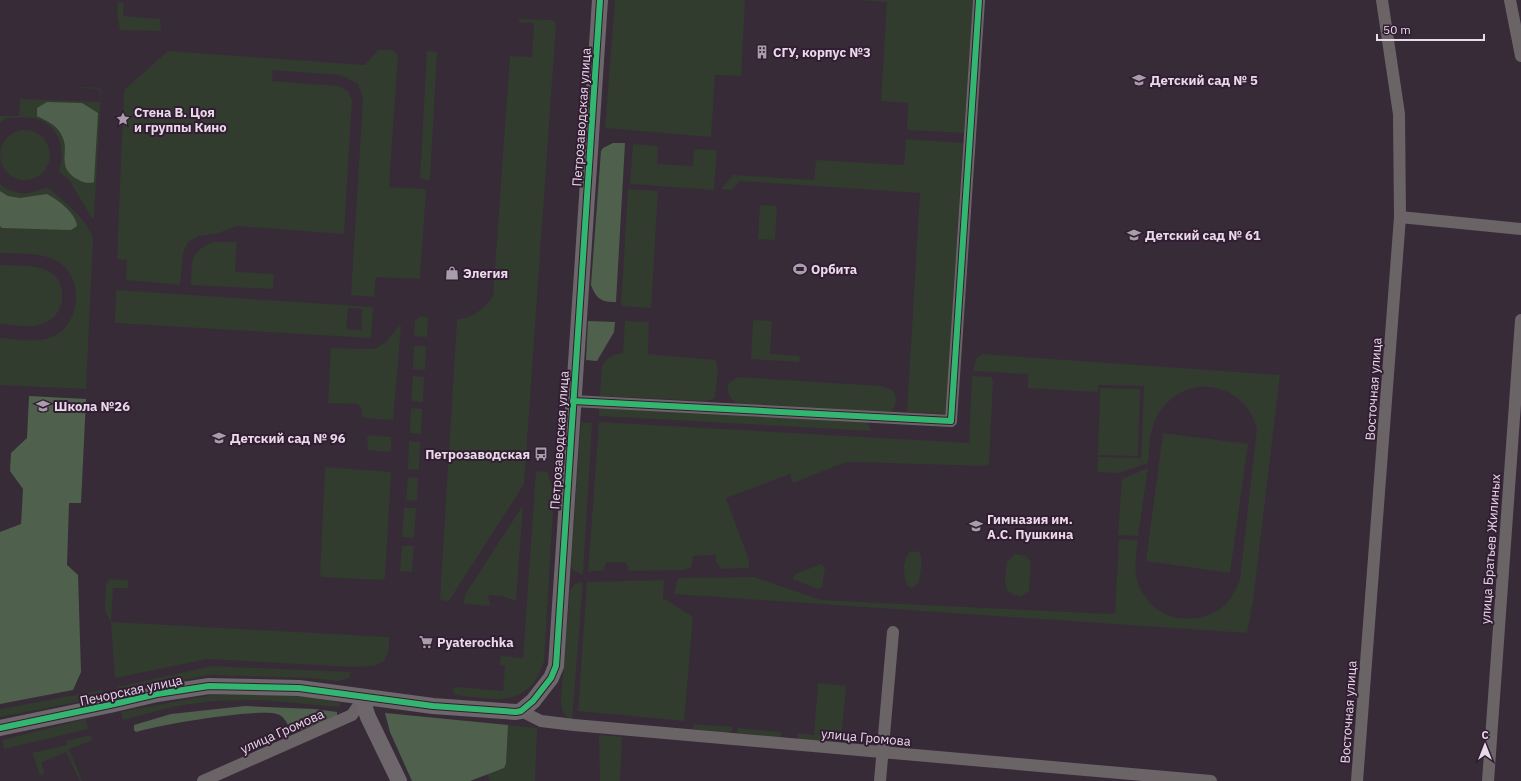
<svg xmlns="http://www.w3.org/2000/svg" width="1521" height="781" font-family="'IBM Plex Sans',sans-serif">
<rect width="100%" height="100%" fill="#372b38"/>
<path fill="#313c2f" fill-rule="evenodd" d="M615,0H745L741,76L715,75L711,137L605,128Z
M855,0H973L964,133L907,130L908,103L881,101L887,2Z
M118,2L124,3L123,16L160,19L161,31L120,30L117,11Z
M519,19L553,20L556,24L524,484L449,601L440,600L457,319C471,319 486,308 493,296L510,56L532,57L534,23L519,22Z
M378,50H392L398,55L389,187L426,189L420,279L376,277L374,297L351,295L363,99L358,84L341,75L273,70L272,81L338,86L348,91L352,100L344,234L236,226L219,233L199,236L188,242L183,253L180,285L126,280L127,260L117,259L124,90L168,51L365,65Z
M427,51L437,52L430,180L420,179Z
M84,87L100,88L101,90L94,218H92L69,180L59,171C65,151 61,129 40,120C31,116 16,118 6,118L0,123V116H19L20,99L100,102V89L78,88Z
M0 155a25 25 0 1 1 50 0a25 25 0 1 1-50 0Z
M906,139L963,143L946,414L907,412L920,193L740,181L731,190L721,189L733,175L814,180L816,160L904,165Z
M633,144L658,146L657,164L693,166L694,149L717,150L714,190L630,184Z
M0,184C10,192 22,195 34,192C40,190 43,186 50,189C65,203 88,219 93,239L86,389L0,385V338C16,339 36,343 52,337C82,325 85,274 55,260C38,252 18,254 0,253Z
M628,189L658,191L651,308L621,306Z
M760,205L777,206L775,240L758,239Z
M213,242H237L235,272L274,274L273,289L191,285C192,261 189,252 213,242Z
M0,265C14,266 33,264 46,270C68,279 68,313 45,323C33,329 14,325 0,324Z
M116,290L373,307L371,338L115,323ZM348,308L362,309L361,330L346,329Z
M420,316L428,317L427,337L414,336L415,321Z
M753,320L772,321L770,354L800,356L799,362L751,359Z
M625,321L649,322L648,354L715,360L718,369L715,398L706,401L600,396L602,367C606,357 613,354 623,353Z
M401,326L393,420L364,418L362,416V410L358,404L328,403L331,348L375,349L386,342L398,327Z
M414,346H426L425,370L413,369Z
M982,354L1280,375L1253,601L1247,633L674,594L678,578L754,577L821,600L1112,614L1115,613L1119,539L1138,540C1136,553 1134,567 1137,580C1138,587 1143,593 1147,599C1165,624 1204,625 1226,604C1232,597 1236,589 1240,580L1257,428C1244,382 1186,371 1159,413C1149,428 1150,446 1148,463L1119,473L1097,472L1098,457L1141,458L1144,386L1098,385V392L1028,388V374L973,371L976,359Z
M413,376L424,377L423,402L411,401Z
M972,376L991,377L993,381L989,464L986,466L854,462H846L793,483L790,474L726,498L749,560V567L747,568L722,569L716,562V555L693,556L691,567L684,570L629,571L626,562H606L604,570L588,572L599,422L969,443Z
M737,377L881,386L893,390C897,398 897,405 891,412L886,413L739,404C730,399 727,395 728,384Z
M1100,388L1140,389L1138,456L1098,455Z
M599,407L866,421L872,431L599,416Z
M411,408L422,409L421,434L410,433Z
M581,422L592,423L583,574L574,571L571,566Z
M1163,433L1248,444L1230,573L1146,561Z
M370,435L391,437V451L388,452L368,450L367,437Z
M409,441L420,442L419,470L408,469Z
M325,467L391,472L385,578L382,580L322,577L320,575Z
M1148,468L1138,536L1118,535L1122,479Z
M536,471L547,472L554,493L544,661C529,710 494,699 455,695L452,689L457,687L503,691L505,666L500,665L501,656L523,658Z
M408,477L418,478L417,501L406,500Z
M523,505L516,601L502,596L488,595L490,606L463,604L466,593Z
M404,508H416L414,538L402,537Z
M402,546H414L412,572L400,571Z
M911,551L919,552L922,559L919,583L912,588L907,586C903,577 902,557 911,551Z
M1015,554L1026,556L1031,562L1029,591L1021,596C999,595 1006,577 1007,561Z
M820,564L825,567L822,588L817,589L793,579L794,575Z
M109,579L128,580V588H113L111,622L389,637V650L384,661L374,666L353,667L207,659L115,678L111,622L105,611L106,585Z
M664,580L663,598L693,617L684,721L578,711L587,582Z
M583,582L572,720C562,715 561,708 561,697L570,591L575,584Z
M212,666L351,672L349,678L339,681L310,678L209,675L117,692L118,687Z
M818,683L846,686L841,744L798,740L797,733L814,735Z
M102,690V694L98,698L0,717V709Z
M264,693L323,698L340,703V707L261,700L213,701L176,706L123,720L121,712L211,695Z
M86,719L88,729L4,749L2,740Z
M694,724L732,727V731L728,733L693,729Z
M508,725L537,728L535,781H490L487,774L504,768L506,764Z
M737,728L781,732V738L738,733Z
M91,735L92,740L69,749L82,781H80L66,752L41,763L45,773L40,775L32,753L67,745L66,741Z
M599,735L622,737L620,781H600Z"/>
<path fill="#4f614d" d="M47,102L82,103L98,113L94,182C84,186 66,175 65,164C63,153 68,146 61,134C56,124 46,121 37,116V108Z
M613,143H625L616,302C601,303 596,298 591,285L601,151L603,148Z
M0,191L8,196L20,198L47,194C58,200 76,213 77,226L71,230L2,228L0,226Z
M588,321L615,322L614,332L597,361L586,360Z
M29,396L86,399L81,503H69L67,565L78,575L81,672L73,690L0,704V532L21,524L23,489L10,471L11,453L27,438Z
M245,706L314,709L337,712V717L295,732H292C288,726 285,716 277,714C258,708 157,725 136,732L134,730V725L171,714Z
M385,713L508,725L506,764L504,768L470,781H412L390,732Z"/>
<g fill="none" stroke-linecap="round" stroke-linejoin="round">
<path stroke="#6b6467" stroke-width="12" d="M1510,0L1521,56
M1400,217L1521,229
M573,401L951,421L979,0
M521,711L541,721L574,725L1211,781
M203,781L352,715L364,697
M880,781L893,632
M1357,781L1400,217L1399,114L1382,0
M1488,781L1521,320"/>
<path stroke="#6d666a" stroke-width="16" d="M364,697L365,708L368,717L399,781
M0,728L110,705L157,694L209,686L299,688L433,706L516,712L521,711L533,701L551,678L556,666L600,0"/>
<g stroke="#321d33" stroke-width="8">
<path id="cycleway" d="M573,401L951,421L979,0
M0,728L110,705L157,694L209,686L299,688L433,706L516,712L521,711L533,701L551,678L556,666L600,0"/>
</g>
<use href="#cycleway" stroke="#33b770" stroke-width="6"/>
</g>
<defs>
<g id="building-bare" transform="scale(1.08)"><path d="M-4-6H4V6H1V3H-1V6H-4ZM-2.5-4.3h1.7v1.8h-1.7ZM.8-4.3h1.7v1.8H.8ZM-2.5-1h1.7V.8h-1.7ZM.8-1h1.7V.8H.8Z" fill="#aa9dab" stroke="#321d33" stroke-width="2.5" paint-order="stroke"/></g>
<g id="school-bare" transform="scale(1.08)"><path d="M0-5L7-2L0 1L-7-2ZM-4 1L0 2.5L4 1V4Q0 6-4 4Z" fill="#aa9dab" stroke="#321d33" stroke-width="2.5" paint-order="stroke"/></g>
<g id="sight-bare" transform="scale(1.08)"><path d="M0-6L1.8-2.2L6-1.7L2.9 1.2L3.7 5.4L0 3.3L-3.7 5.4L-2.9 1.2L-6-1.7L-1.8-2.2Z" fill="#aa9dab" stroke="#321d33" stroke-width="2.5" paint-order="stroke"/></g>
<g id="stadium-bare" transform="scale(1.08)"><path d="M0-5a6.5 5 0 1 0 0 10a6.5 5 0 1 0 0-10ZM-3.5-1.8h7v3.6h-7Z" fill="#aa9dab" stroke="#321d33" stroke-width="2.5" paint-order="stroke"/></g>
<g id="shop-bare" transform="scale(1.08)"><path d="M-5-2.5h2.3a2.7 3.5 0 0 1 5.4 0H5L5.5 6h-11ZM-1.5-2.5h3a1.5 2.3 0 0 0-3 0Z" fill="#aa9dab" stroke="#321d33" stroke-width="2.5" paint-order="stroke"/></g>
<g id="bus-bare" transform="scale(1.08)"><path d="M-5-6H5V4H4V6H2V4H-2V6H-4V4H-5ZM-3.5-4V0h7V-4ZM-3.5 1.2v1.5H-2V1.2ZM2 1.2v1.5H3.5V1.2Z" fill="#aa9dab" stroke="#321d33" stroke-width="2.5" paint-order="stroke"/></g>
<g id="supermarket-bare" transform="scale(1.08)"><path d="M-6-5.5h2.5l.6 2H6L4.5 2H-2.5L-4.4-4H-6ZM-1.5 3.2a1.3 1.3 0 1 0 .1 0ZM3 3.2a1.3 1.3 0 1 0 .1 0Z" fill="#aa9dab" stroke="#321d33" stroke-width="2.5" paint-order="stroke"/></g>
</defs>
<g fill-rule="evenodd">
<use href="#building-bare" x="762" y="52"/>
<use href="#school-bare" x="1139" y="80"/>
<use href="#sight-bare" x="123" y="119"/>
<use href="#school-bare" x="1134" y="235"/>
<use href="#stadium-bare" x="800" y="269"/>
<use href="#shop-bare" x="452" y="273"/>
<use href="#school-bare" x="43" y="406"/>
<use href="#school-bare" x="219" y="438"/>
<use href="#bus-bare" x="541" y="454"/>
<use href="#school-bare" x="976" y="526"/>
<use href="#supermarket-bare" x="426" y="642"/>
</g>
<g text-anchor="middle" stroke-width="4" stroke-linejoin="round" paint-order="stroke">
<g font-size="13" font-weight="bold" fill="#e8dae9" stroke="#321d33" text-anchor="start">
<text x="773" y="57">СГУ, корпус №3</text>
<text x="1150" y="85">Детский сад № 5</text>
<text x="134" y="117">Стена В. Цоя<tspan x="134" dy="15">и группы Кино</tspan></text>
<text x="1145" y="240">Детский сад № 61</text>
<text x="811" y="274">Орбита</text>
<text x="463" y="278">Элегия</text>
<text x="54" y="411">Школа №26</text>
<text x="230" y="443">Детский сад № 96</text>
<text x="530" y="459" text-anchor="end">Петрозаводская</text>
<text x="987" y="524">Гимназия им.<tspan x="987" dy="15">А.С. Пушкина</tspan></text>
<text x="437" y="647">Pyaterochka</text>
</g>
<g font-size="13" fill="#e8dae9" stroke="#321d33">
<text transform="translate(581 117) rotate(-86)" y="5">Петрозаводская улица</text>
<text transform="translate(1373 389) rotate(-86)" y="5">Восточная улица</text>
<text transform="translate(559 440) rotate(-86)" y="5">Петрозаводская улица</text>
<text transform="translate(1490 549) rotate(-86)" y="5">улица Братьев Жилиных</text>
<text transform="translate(131 690) rotate(-12)" y="5">Печорская улица</text>
<text transform="translate(1348 712) rotate(-86)" y="5">Восточная улица</text>
<text transform="translate(282 731) rotate(-24)" y="5">улица Громова</text>
<text transform="translate(866 737) rotate(5)" y="5">улица Громова</text>
</g>
</g>
<g transform="translate(1485 745)" stroke="#321d33" stroke-width="3" paint-order="stroke">
<path d="M0-3L7 15L0 10L-7 15Z" fill="#e8dae9"/>
<text y="-6" font-size="11" font-weight="bold" text-anchor="middle" fill="#e8dae9">С</text>
</g>
<path d="M1377 34v6h107v-6" fill="none" stroke="#e8dae9" stroke-width="2"/>
<text x="1383" y="34" font-size="12" fill="#e8dae9" stroke="#321d33" stroke-width="3" paint-order="stroke">50 m</text>
</svg>
